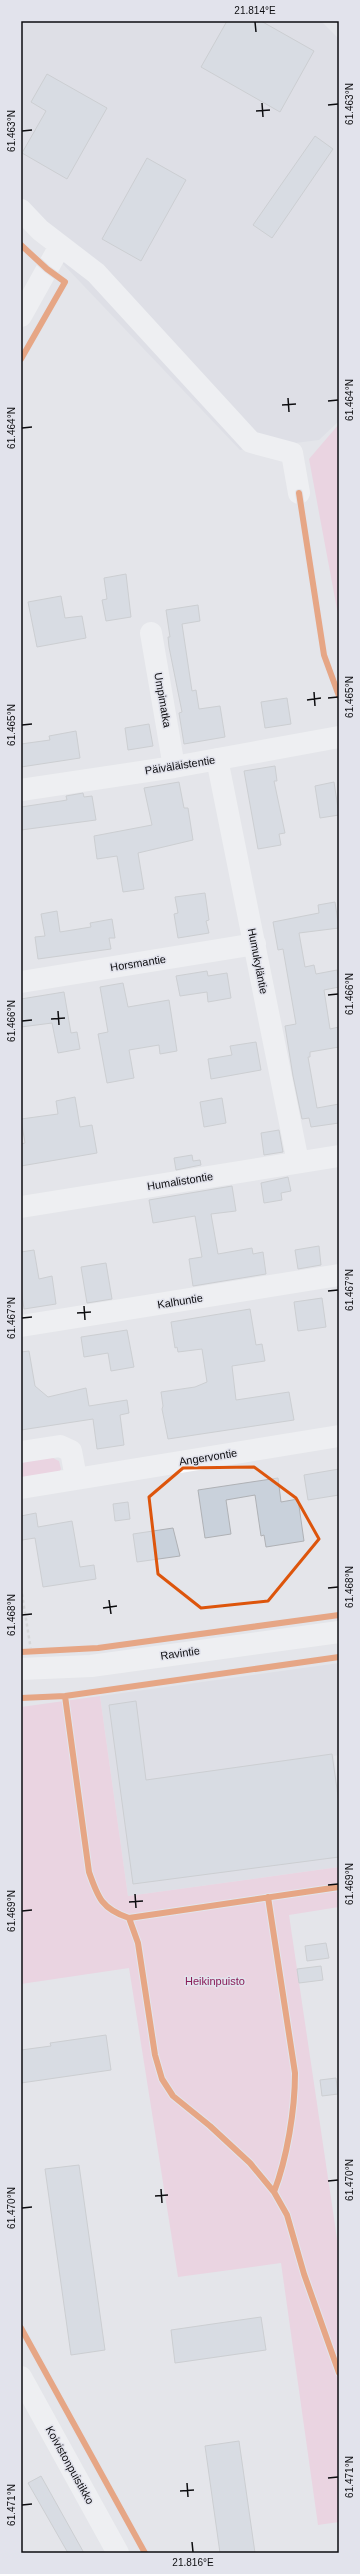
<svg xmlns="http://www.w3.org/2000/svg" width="360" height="2574" font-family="Arial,sans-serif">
<rect width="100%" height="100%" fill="#e4e5ea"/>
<path fill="#d7d8e3" d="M21,21H321L339,39V421L319,440L240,450L21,220Z
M339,1663V1755L334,1756L339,1796V1867L128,1896L100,1696Z"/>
<path fill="#f1bfd8" d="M339,424V620L309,459Z
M51,1457L59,1461L61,1469L57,1475L24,1479L21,1476L22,1462Z
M100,1696L128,1896L339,1867V1907L289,1915L339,2252V2522L318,2525L281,2263L178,2277L129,1968L21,1984V1707Z"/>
<path fill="#c9d1db" stroke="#afb1b5" d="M227,21H261L314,51L280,112L201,67Z
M47,74L107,108L67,179L22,153L46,111L31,102Z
M315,136L333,149L272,238L253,225Z
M147,158L186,180L141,261L102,239Z
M126,574L131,617L106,621L102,600L107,599L104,578Z
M61,596L65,618L82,616L86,638L37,647L28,602Z
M198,605L200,621L182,624L192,691L196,690L199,709L220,706L225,737L184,744L179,713L182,712L169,647L168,637H170L166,610Z
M287,698L291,724L265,728L261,702Z
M149,724L153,746L128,750L125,728Z
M76,731L80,758L21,767V744L50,740L49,736Z
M275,766L277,781H274L285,833L279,834L281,845L258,849L244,771Z
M179,782L184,808H188L193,840L138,853L144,889L123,892L117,856L97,859L94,836L152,825L144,788Z
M334,782L339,815L320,818L315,786Z
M83,793L84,797L92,796L96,820L21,830V807L61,801L67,800L66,796Z
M205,893L209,920L206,921L209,933L178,938L174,914L178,913L175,897Z
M335,902L339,928L299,933L305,967L314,965L316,974L337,970L339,981V987L324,990L330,1029L339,1027V1047L310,1052V1057H308L317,1108L339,1104V1123L311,1127L309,1118L302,1119L293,1076L285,1026L296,1024L283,949L278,950L273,922L319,913L318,905Z
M57,911L60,932L91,927L90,923L112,919L115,938H109L111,949L38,959L35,937L45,936L41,914Z
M207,971L208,976L227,973L231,998L208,1002L207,992L180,996L176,976Z
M123,983L128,1007L169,1000L177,1051L160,1054L159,1045L129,1050L134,1078L107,1083L98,1034L108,1032L100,987Z
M64,992L71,1033L77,1032L80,1049L58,1053L52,1023L21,1027V999Z
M256,1042L261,1070L211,1079L208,1059L232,1055L230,1046Z
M75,1097L80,1127L92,1125L97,1153L21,1166V1144L25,1143L21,1119L58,1114L56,1101Z
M222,1098L226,1123L204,1127L200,1102Z
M279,1130L283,1152L264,1155L261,1133Z
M192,1155L193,1161L200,1160L201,1165L176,1170L174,1158Z
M288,1177L291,1191L281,1193L282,1200L264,1203L261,1183Z
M232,1186L236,1211L211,1214L218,1254L252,1248L253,1254L263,1252L266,1274L193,1286L189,1259L202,1257L195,1216L153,1223L149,1200Z
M319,1246L321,1265L298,1269L295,1250Z
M34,1250L39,1279L52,1276L56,1304L24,1309L21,1288V1252Z
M106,1263L112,1299L87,1303L81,1267Z
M322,1298L326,1327L298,1331L294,1302Z
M250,1309L256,1345L262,1344L265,1361L232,1366L236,1400L289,1392L294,1420L168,1439L162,1409L163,1406L161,1392L195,1387L207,1382L202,1349L178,1352L177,1347L175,1348L171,1322Z
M127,1330L134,1367L111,1371L108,1353L84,1357L81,1337Z
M29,1351L35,1386L48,1397L86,1388L89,1406L127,1400L129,1413L120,1415L124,1445L97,1449L93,1419L21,1430V1352Z
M339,1469V1495L308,1500L304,1475Z
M278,1478L281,1502L298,1499L304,1541L266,1547L264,1535L261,1536L255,1495L226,1500L231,1534L205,1538L198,1490Z
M128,1502L130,1519L115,1521L113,1504Z
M36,1513L38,1527L72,1521L80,1567L94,1565L96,1579L43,1587L35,1538L22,1540L21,1531V1516Z
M173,1528L180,1556L137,1562L133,1534Z
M136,1701L146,1780L332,1754L339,1803V1857L133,1884L109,1705Z
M326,1943L329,1958L307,1961L305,1946Z
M321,1966L323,1980L299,1983L297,1969Z
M106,2035L111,2070L21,2083V2050L51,2046L50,2043Z
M336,2078L338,2094L322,2096L320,2080Z
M79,2165L105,2350L71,2355L45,2169Z
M261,2317L266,2350L175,2363L171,2330Z
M239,2441L255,2553H220L205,2446Z
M41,2476L84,2553H68L28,2483Z"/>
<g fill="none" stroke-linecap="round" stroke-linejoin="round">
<path stroke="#c5c5c6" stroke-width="2.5" stroke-dasharray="3 3" stroke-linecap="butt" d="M21,1588L31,1650"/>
<path stroke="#fbfbfc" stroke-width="22" d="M21,210L40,230L96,273L251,442L292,453L299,493
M21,316L60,246
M151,633L174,767
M217,759L298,1162
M21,790L174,767L339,737
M21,982L255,944
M21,1207L339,1156
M21,1326L339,1275
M21,1452L60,1446L71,1451L76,1478
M21,1488L339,1436
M21,2377L118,2553"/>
<path stroke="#fbfbfc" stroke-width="22" d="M21,1669L91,1666L339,1632"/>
<g stroke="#e2e3ec" stroke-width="8">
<path id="cycleway" d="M21,245L47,269L65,282L21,359
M299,493L324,655L339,696
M21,1652L98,1648L339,1615
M65,1696L89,1872C98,1898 102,1909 129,1918L339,1887
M21,1698L65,1696L339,1657
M268,1897L295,2073C295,2110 287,2158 274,2192
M129,1918L138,1943L155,2055L162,2079L173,2096L210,2126L250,2163L274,2192L287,2215L304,2274L339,2373
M21,2328L145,2553"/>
</g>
<use href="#cycleway" stroke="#e8590c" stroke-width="6"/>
</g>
<path d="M0 0H360V2574H0ZM254,1467L296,1498L319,1539L268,1601L201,1608L158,1574L149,1497L183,1468Z" fill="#e4e5ea" fill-opacity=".55" fill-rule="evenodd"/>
<path fill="none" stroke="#dd550c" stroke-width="3" stroke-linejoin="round" d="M254,1467L296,1498L319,1539L268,1601L201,1608L158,1574L149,1497L183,1468Z"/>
<path fill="none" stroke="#0d0d10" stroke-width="1.5" d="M255,22L256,32M262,103L263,117M328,105L338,104M256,111L270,110M22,131L32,130M288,398L289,412M328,401L338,400M282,405L296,404M22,428L32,427M314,692L315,706M328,698L338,697M307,700L321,698M22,725L32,724M328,995L338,994M58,1011L59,1025M51,1019L65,1018M22,1021L32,1020M328,1291L338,1290M84,1306L85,1320M77,1313L91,1312M22,1318L32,1317M328,1588L338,1587M109,1600L111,1614M103,1608L117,1606M22,1615L32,1614M328,1885L338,1884M135,1894L136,1908M129,1902L143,1901M22,1911L32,1910M328,2181L338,2180M161,2189L162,2203M155,2196L168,2195M22,2208L32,2207M328,2478L338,2477M187,2483L188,2497M180,2491L194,2490M22,2505L32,2504M192,2542L193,2552"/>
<g text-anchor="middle" stroke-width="3" stroke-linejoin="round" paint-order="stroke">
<g font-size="11" fill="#0d0d10" stroke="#e2e3ec">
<text transform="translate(163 700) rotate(80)" y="4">Umpimatka</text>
<text transform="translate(180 765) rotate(-9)" y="4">Päiväläistentie</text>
<text transform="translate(258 961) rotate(79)" y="4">Humukyläntie</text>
<text transform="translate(138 963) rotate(-9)" y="4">Horsmantie</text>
<text transform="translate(180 1181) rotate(-9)" y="4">Humalistontie</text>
<text transform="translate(180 1301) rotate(-9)" y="4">Kalhuntie</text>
<text transform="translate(208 1457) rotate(-9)" y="4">Angervontie</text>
<text transform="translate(180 1653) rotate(-8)" y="4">Ravintie</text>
<text transform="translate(70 2465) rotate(61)" y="4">Koivistonpuistikko</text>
</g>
<g font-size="11" fill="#891c58" stroke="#e2e3ec">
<text x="215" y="1985">Heikinpuisto</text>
</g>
</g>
<rect width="360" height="2574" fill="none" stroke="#e2e3ec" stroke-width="44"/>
<rect x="22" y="22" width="316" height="2530" fill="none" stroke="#0d0d10" stroke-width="1.5"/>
<g font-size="10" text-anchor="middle" fill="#0d0d10">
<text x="255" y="14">21.814°E</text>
<text transform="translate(349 104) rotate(-90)" y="4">61.463°N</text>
<text transform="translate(11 131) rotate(-90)" y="4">61.463°N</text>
<text transform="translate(349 400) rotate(-90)" y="4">61.464°N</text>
<text transform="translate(11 428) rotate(-90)" y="4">61.464°N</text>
<text transform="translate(349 697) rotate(-90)" y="4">61.465°N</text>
<text transform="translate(11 725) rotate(-90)" y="4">61.465°N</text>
<text transform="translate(349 994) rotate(-90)" y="4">61.466°N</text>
<text transform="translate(11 1021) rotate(-90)" y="4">61.466°N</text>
<text transform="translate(349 1290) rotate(-90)" y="4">61.467°N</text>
<text transform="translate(11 1318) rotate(-90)" y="4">61.467°N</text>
<text transform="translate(349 1587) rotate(-90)" y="4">61.468°N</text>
<text transform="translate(11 1615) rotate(-90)" y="4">61.468°N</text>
<text transform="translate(349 1884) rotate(-90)" y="4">61.469°N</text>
<text transform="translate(11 1911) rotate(-90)" y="4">61.469°N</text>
<text transform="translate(349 2180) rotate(-90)" y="4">61.470°N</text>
<text transform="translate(11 2208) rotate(-90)" y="4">61.470°N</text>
<text transform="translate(349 2477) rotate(-90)" y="4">61.471°N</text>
<text transform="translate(11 2505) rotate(-90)" y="4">61.471°N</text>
<text x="193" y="2566">21.816°E</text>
</g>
</svg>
